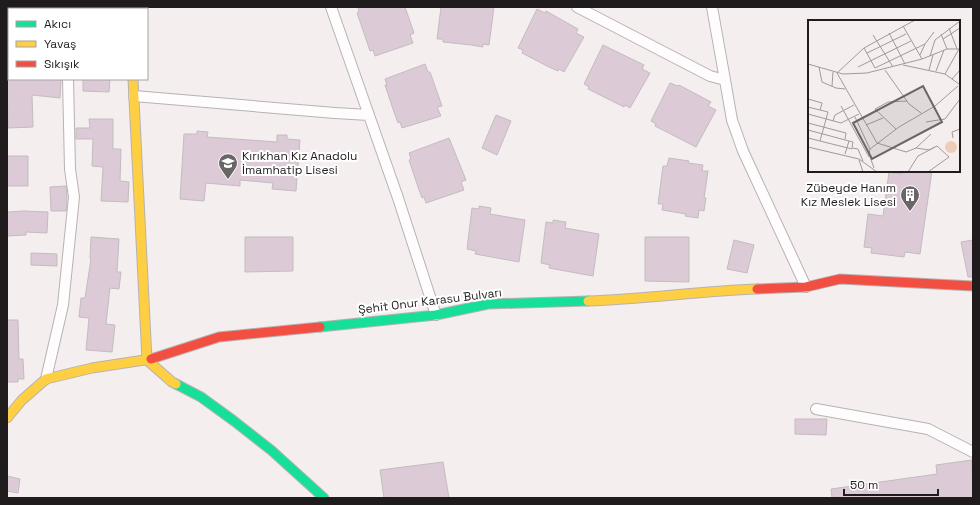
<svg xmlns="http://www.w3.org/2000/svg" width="980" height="505" font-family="'Space Grotesk',sans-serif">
<rect width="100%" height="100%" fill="#f5eeef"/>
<path fill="#dccad6" stroke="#c2bdbf" d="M358,7H405L414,33L410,35L413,43L375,56L373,50L370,51L366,39L357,13L359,12Z
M441,7H494L489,45L483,44V47L471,45L443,42V39H437Z
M537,9L545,13L546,11L578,29L576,33L584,37L564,72L559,69L558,71L547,66L522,53L523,50L518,48Z
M603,45L644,65L642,69L650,73L630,108L625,105L624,107L588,89L589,87L584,84Z
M425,64L428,72H430L442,106L437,107L441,116L402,128L400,122L398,123L394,112L385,85H387L385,79Z
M7,79H61L60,98L32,95L33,127L8,128Z
M83,79H110L109,92L83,91Z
M670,83L678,86L679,85L711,102L708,106L716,110L696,147L655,126L656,124L651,121Z
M496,115L511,121L497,155L482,148Z
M89,119H113V149H121L120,181L129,182L128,202L101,201L103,167L92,166L93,139H76V128H90Z
M197,131L208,132L207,137L277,142V135H287V139L300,140L296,191L272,189L273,183L240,180V186L206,183L204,201L180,199L184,134H197Z
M449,138L466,180L461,182L464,190L426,203L424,197L422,198L418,187L409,160L411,159L409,153Z
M7,156H28V186H7Z
M669,158L689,161L688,163L703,165L702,171H708L704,198H706L704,211L699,210L698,218L685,216L686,214L662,210L663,204H658L663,166H667Z
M903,171H932L920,254L905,252L904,257L871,253L872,248L864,247L868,214L883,216L889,172L902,174Z
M66,186L67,197L66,211H51L50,187Z
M479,206L491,208L490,214L525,220L519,262L475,254L476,251L467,249L472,208L479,209Z
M24,211L48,212L47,233L26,232V235L7,236V212Z
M553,220L566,222L565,228L599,234L593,276L549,268L550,265L541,263L546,222L553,223Z
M91,237L119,239L117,272H121L119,289L110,288L106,324L115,325L112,352L86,350L89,318L79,317L81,298H85L91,259H90Z
M245,237H293V271L245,272Z
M645,237H689V282L645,281Z
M734,240L754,245L747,273L727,269Z
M973,240V277H968L961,242Z
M31,253L57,254V266L31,265Z
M7,320H18L19,359H23L24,379H18V382H7Z
M795,419H827L826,435L795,434Z
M972,460L973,498H832L831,489L937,474L936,465Z
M443,462L449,498H384L380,470Z
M7,476L20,479L18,493L7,491Z"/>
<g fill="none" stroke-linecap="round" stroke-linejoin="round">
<g stroke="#b7b2b3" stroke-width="12">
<path id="street" d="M67,7V9
M129,7V9
M331,7L398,198L436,315
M577,7L710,76L725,80
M712,7L725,80L732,120L743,151L806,287
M134,96L335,113L369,115
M46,379L63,305L74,197L70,169L68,79
M816,409L928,429L973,452"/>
</g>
<g stroke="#b7b2b3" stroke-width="11">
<path id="fast" d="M320,327L436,315L488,304L588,301
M176,384L201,397L234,421L271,450L324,498"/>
</g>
<g stroke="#b7b2b3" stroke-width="11">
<path id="slow" d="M133,79L147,360L172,382L176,384
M588,301C645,299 701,291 757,289
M7,418L22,400L46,379L92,368L151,359"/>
</g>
<g stroke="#b7b2b3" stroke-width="11">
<path id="jam" d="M757,289L806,287L840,279L973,286
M151,359L219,337L320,327"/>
</g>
<use href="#street" stroke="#fefcfd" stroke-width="10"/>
<use href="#fast" stroke="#16e098" stroke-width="9"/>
<use href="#slow" stroke="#ffcf43" stroke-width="9"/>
<use href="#jam" stroke="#f24e42" stroke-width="9"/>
</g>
<defs>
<g id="school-pin" transform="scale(1)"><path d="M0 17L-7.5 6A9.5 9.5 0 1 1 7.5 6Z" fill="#6b6666" stroke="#fff"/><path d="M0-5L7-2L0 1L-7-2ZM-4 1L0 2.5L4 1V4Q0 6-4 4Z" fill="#fff"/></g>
<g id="building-pin" transform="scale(1)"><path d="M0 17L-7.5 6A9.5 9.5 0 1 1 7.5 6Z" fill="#6b6666" stroke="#fff"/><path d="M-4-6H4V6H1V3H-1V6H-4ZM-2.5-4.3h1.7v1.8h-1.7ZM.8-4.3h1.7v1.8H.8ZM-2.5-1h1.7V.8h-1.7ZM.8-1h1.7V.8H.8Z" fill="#fff"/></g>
</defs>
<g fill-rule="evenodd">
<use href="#school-pin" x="228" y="163"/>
<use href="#building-pin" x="910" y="195"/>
</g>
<g text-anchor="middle" stroke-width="4" stroke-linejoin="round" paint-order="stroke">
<g font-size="12" fill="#201c1d" stroke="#fff" text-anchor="start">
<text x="242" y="160">Kırıkhan Kız Anadolu<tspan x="242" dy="14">İmamhatip Lisesi</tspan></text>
<text x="896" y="192" text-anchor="end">Zübeyde Hanım<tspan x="896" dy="14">Kız Meslek Lisesi</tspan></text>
</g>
<g font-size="12" fill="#201c1d" stroke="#fff">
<text transform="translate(430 301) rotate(-7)" y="4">Şehit Onur Karasu Bulvarı</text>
</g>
</g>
<g transform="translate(808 20)">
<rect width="152" height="152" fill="#f5eeef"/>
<path d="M137 127a6 6 0 1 1 12 0a6 6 0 1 1-12 0Z" fill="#eeccb7"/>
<path fill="none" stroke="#a09a9b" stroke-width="1" d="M107,0L56,28L29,53L69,123L98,132L108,128M95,6L114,39M141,8L149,29M81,13L97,44M133,14L139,29M65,15L85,47M135,19L152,8M56,28L67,48M59,33L98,14M112,35L117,24M122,36L127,20L152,1M0,44L35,54L59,53L114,39L139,29H152M95,45L137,54L151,64M11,47L14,62L28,68L37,69M50,47L103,21M67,48L117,24L126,12M77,50L101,84L113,93M121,50L125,35M128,51L136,30M137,54L151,29M144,59L152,50M24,66L25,52M0,79L14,83L12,90M33,86L61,137M0,87L20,92L12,121M0,94L33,103L51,94M47,97L62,129M25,101L27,95L46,85M118,102L137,99L152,79M0,103L38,113L37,119M58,105L75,98M88,109L67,89L80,82L99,81M0,110L41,121L37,134M0,118L44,129M145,118L144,112L152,109M41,121L45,122L44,128L50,129L55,141M0,127L51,139L69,152M51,140L55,152M66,148L61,134L62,129L91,107L127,86L150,66M100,152L110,136L127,127M120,152L141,137L129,126L121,130L108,128L123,114"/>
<path fill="#6b6666" fill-opacity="0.15" stroke="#6b6666" stroke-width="2" d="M115,66L134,102L64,139L45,103Z"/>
<rect width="152" height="152" fill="none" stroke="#201c1d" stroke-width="2"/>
</g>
<rect width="980" height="505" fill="none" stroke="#201c1d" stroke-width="16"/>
<rect x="8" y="8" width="140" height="72" fill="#ffffff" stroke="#a6a4a5"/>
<rect x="16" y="21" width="20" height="6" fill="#16e098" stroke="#a6a4a5"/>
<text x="44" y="28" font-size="12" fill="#201c1d">Akıcı</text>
<rect x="16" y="41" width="20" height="6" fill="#ffcf43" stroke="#a6a4a5"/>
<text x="44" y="48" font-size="12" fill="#201c1d">Yavaş</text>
<rect x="16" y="61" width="20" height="6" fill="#f24e42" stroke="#a6a4a5"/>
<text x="44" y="68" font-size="12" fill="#201c1d">Sıkışık</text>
<path d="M844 489v6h94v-6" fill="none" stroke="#201c1d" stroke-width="2"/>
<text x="850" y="489" font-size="12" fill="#201c1d" stroke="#ffffff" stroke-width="3" paint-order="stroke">50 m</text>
</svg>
